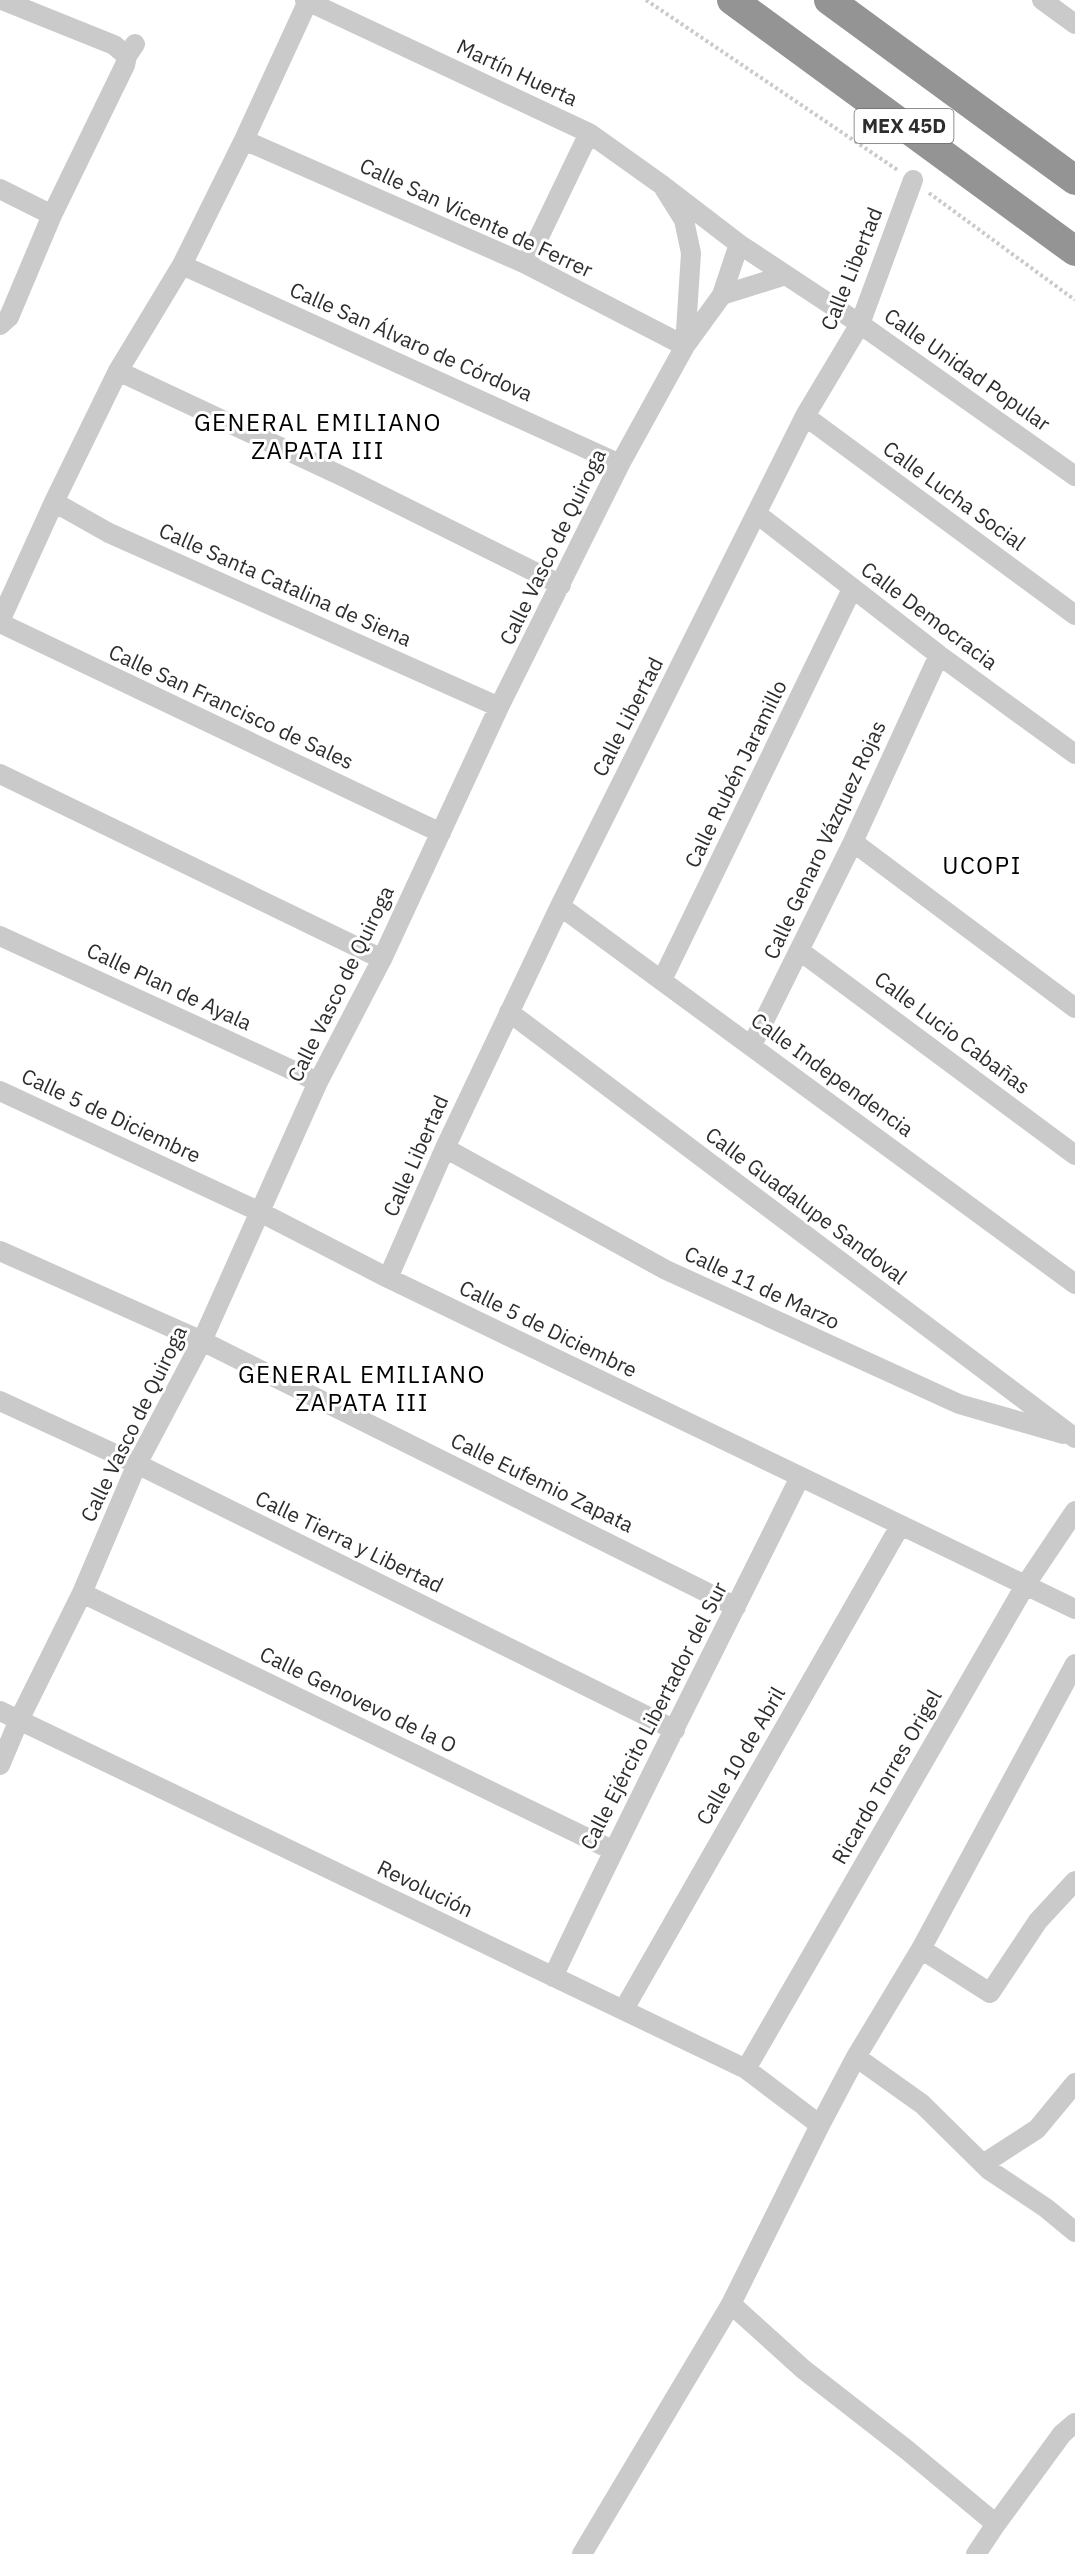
<svg xmlns="http://www.w3.org/2000/svg" width="1075" height="2554" font-family="'IBM Plex Sans',sans-serif">
<rect width="100%" height="100%" fill="#fff"/>
<g fill="none" stroke-linecap="round" stroke-linejoin="round">
<path stroke="#cacaca" stroke-width="4" stroke-dasharray="3 3" stroke-linecap="butt" d="M646,0L899,171
M929,193L1075,300"/>
<path stroke="#cacaca" stroke-width="20" d="M2,0L114,45L127,56
M305,0L589,133L662,185L739,244L860,324L1075,476
M1042,0L1075,24
M244,140L526,264L685,346
M0,189L52,215
M526,264L589,133
M182,265L620,464
M722,295L786,275
M0,325L9,317L52,215L125,65L127,56L135,44
M685,346L722,295L739,244
M118,371L348,479L561,585
M805,416L1075,615
M54,502L109,533L499,707
M757,514L939,655L1075,754
M0,621L54,502L118,371L182,265L244,140L308,1
M0,623L441,833
M0,774L382,959
M853,842L1075,1008
M560,906L1075,1284
M0,936L318,1082
M800,951L1075,1155
M662,980L852,589
M509,1012L1075,1438
M752,1045L853,842L939,655
M0,1091L260,1212L388,1278L1075,1609
M445,1148L666,1270L959,1404L1063,1434
M0,1251L202,1341L736,1607
M388,1278L445,1148L560,906L805,416L860,324L913,180
M0,1401L137,1464L675,1730
M82,1593L612,1850
M0,1711L746,2069L820,2125
M0,1765L19,1720L82,1593L137,1464L202,1341L318,1082L382,959L499,707L620,464L685,346L691,253L684,220L662,185
M921,1949L990,1993L1038,1921L1075,1881
M553,1977C632,1809 718,1644 800,1477
M624,2009L900,1526
M856,2057L922,2104L989,2170L1046,2208L1075,2232
M746,2069L1026,1584L1075,1511
M983,2164L1037,2129L1075,2083
M731,2304L803,2369L907,2450L996,2524L976,2554
M996,2524L1062,2434L1075,2423
M582,2554L731,2304L820,2125L856,2057L921,1949L1075,1664"/>
<path stroke="#949494" stroke-width="30" d="M732,0L1075,251
M829,0L1075,180"/>
</g>
<g text-anchor="middle" stroke-width="6" stroke-linejoin="round" paint-order="stroke">
<rect fill="#fff" stroke="#6c6c6c" stroke-width="1.5" x="854.5" y="109" width="99" height="34" rx="4.5"/>
<g font-size="20" font-weight="bold" fill="#2d2d2d">
<text x="904" y="133">MEX 45D</text>
</g>
<g font-size="21" fill="#2d2d2d" stroke="#fff">
<text transform="translate(517 73) rotate(25)" y="7">Martín Huerta</text>
<text transform="translate(476 218) rotate(25)" y="7">Calle San Vicente de Ferrer</text>
<text transform="translate(852 269) rotate(-68)" y="7">Calle Libertad</text>
<text transform="translate(411 342) rotate(24)" y="7">Calle San Álvaro de Córdova</text>
<text transform="translate(967 370) rotate(35)" y="7">Calle Unidad Popular</text>
<text transform="translate(954 496) rotate(36)" y="7">Calle Lucha Social</text>
<text transform="translate(553 547) rotate(-64)" y="7">Calle Vasco de Quiroga</text>
<text transform="translate(285 585) rotate(24)" y="7">Calle Santa Catalina de Siena</text>
<text transform="translate(929 616) rotate(37)" y="7">Calle Democracia</text>
<text transform="translate(231 707) rotate(25)" y="7">Calle San Francisco de Sales</text>
<text transform="translate(628 717) rotate(-63)" y="7">Calle Libertad</text>
<text transform="translate(736 774) rotate(-64)" y="7">Calle Rubén Jaramillo</text>
<text transform="translate(825 840) rotate(-65)" y="7">Calle Genaro Vázquez Rojas</text>
<text transform="translate(341 984) rotate(-64)" y="7">Calle Vasco de Quiroga</text>
<text transform="translate(169 987) rotate(25)" y="7">Calle Plan de Ayala</text>
<text transform="translate(952 1033) rotate(37)" y="7">Calle Lucio Cabañas</text>
<text transform="translate(832 1075) rotate(36)" y="7">Calle Independencia</text>
<text transform="translate(111 1116) rotate(25)" y="7">Calle 5 de Diciembre</text>
<text transform="translate(416 1156) rotate(-66)" y="7">Calle Libertad</text>
<text transform="translate(806 1206) rotate(37)" y="7">Calle Guadalupe Sandoval</text>
<text transform="translate(762 1288) rotate(25)" y="7">Calle 11 de Marzo</text>
<text transform="translate(548 1329) rotate(26)" y="7">Calle 5 de Diciembre</text>
<text transform="translate(134 1424) rotate(-64)" y="7">Calle Vasco de Quiroga</text>
<text transform="translate(542 1483) rotate(26)" y="7">Calle Eufemio Zapata</text>
<text transform="translate(349 1542) rotate(26)" y="7">Calle Tierra y Libertad</text>
<text transform="translate(358 1700) rotate(26)" y="7">Calle Genovevo de la O</text>
<text transform="translate(654 1716) rotate(-63)" y="7">Calle Ejército Libertador del Sur</text>
<text transform="translate(741 1756) rotate(-60)" y="7">Calle 10 de Abril</text>
<text transform="translate(887 1777) rotate(-60)" y="7">Ricardo Torres Origel</text>
<text transform="translate(425 1889) rotate(26)" y="7">Revolución</text>
</g>
<g font-size="24" letter-spacing="1.5" fill="#000" stroke="#fff">
<text x="318" y="431">GENERAL EMILIANO<tspan x="318" dy="28">ZAPATA III</tspan></text>
<text x="982" y="874">UCOPI</text>
<text x="362" y="1383">GENERAL EMILIANO<tspan x="362" dy="28">ZAPATA III</tspan></text>
</g>
</g>
</svg>
